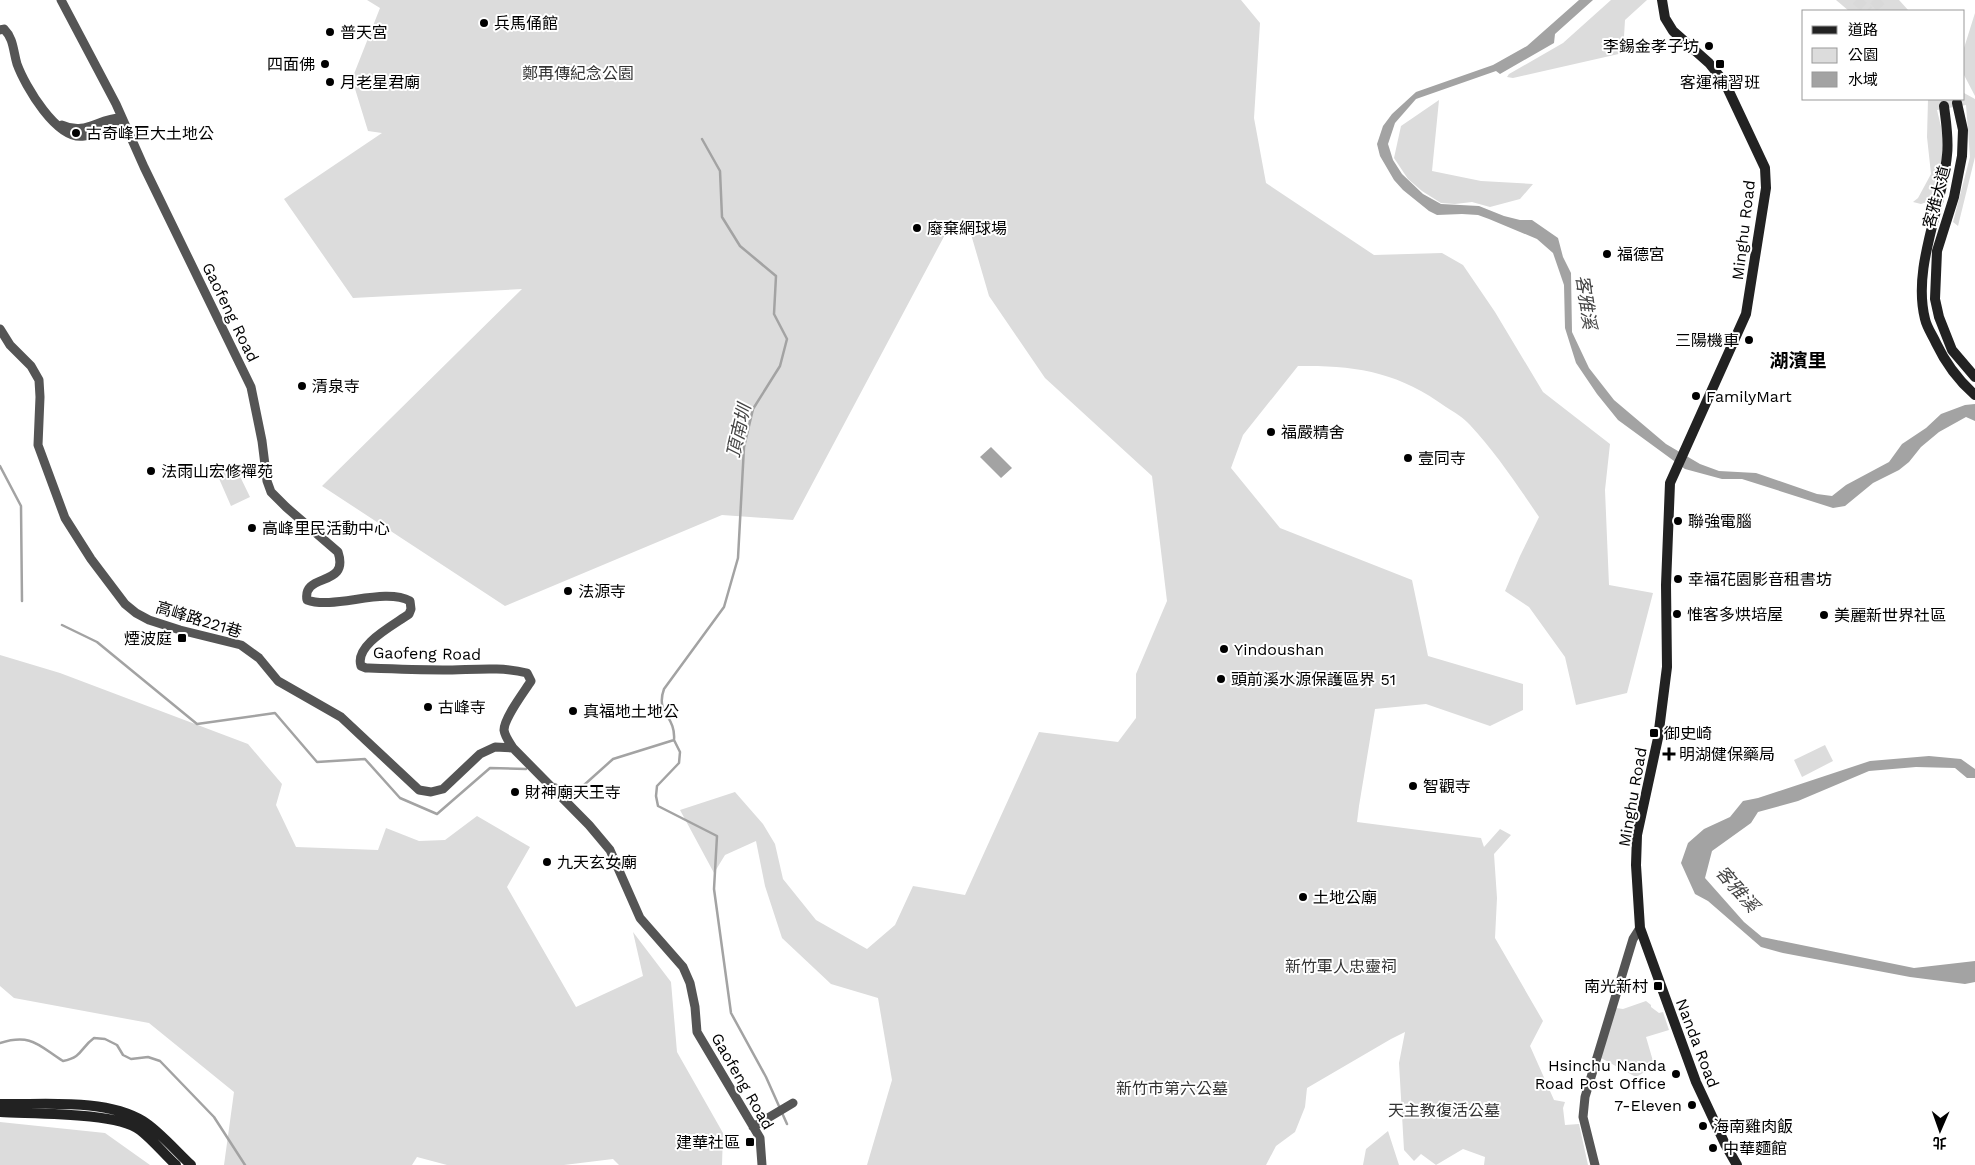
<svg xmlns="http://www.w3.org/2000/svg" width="1975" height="1165" font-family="'Work Sans','Noto Sans TC',sans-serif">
<rect width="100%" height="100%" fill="#fff"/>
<path fill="#dcdcdc" d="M367,0H1241L1260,23L1254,118L1266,183L1374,255L1442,253L1463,265L1495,312L1543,392L1610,444L1605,490L1609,585L1653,593L1627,693L1576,705L1565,657L1529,607L1505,591L1520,556L1539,517C1518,486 1496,453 1470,425C1464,418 1454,412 1446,407C1398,372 1356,365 1298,366L1243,435L1231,468L1280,528L1412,580L1428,656L1523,684V710L1490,726L1426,704L1375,709L1359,806L1357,822L1481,838L1484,847L1500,829L1511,835L1494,854L1497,898L1495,938L1543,1021L1530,1046L1554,1100L1565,1102L1563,1108L1565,1125L1579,1124L1588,1165H1484L1485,1157L1463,1149L1436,1165L1421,1154L1414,1161L1404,1150L1399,1063L1405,1032L1391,1039L1307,1088L1305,1107L1295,1132L1276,1146L1266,1165H867L892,1080L878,998L831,984L782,938L765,886L756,841L725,855L714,873L680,810L735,792L763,824L775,844L783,879L816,920L867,949L895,925L913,886L965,895L1039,732L1118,742L1136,718V674L1167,601L1152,476L1045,378L989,296L968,224L948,229L793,520L722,515L505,606L322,486L522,289L353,298L284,199L382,133L368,131L352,79L380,8Z
M1611,0H1647L1625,20L1623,53L1513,78L1507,77L1509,74L1563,43Z
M1836,0H1899L1909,11H1849Z
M1975,13V96L1964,75V48Z
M1964,93L1975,99V157L1958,226L1953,222L1970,157L1966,105L1937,110L1944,139L1940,174L1933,200L1921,204L1913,202L1918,198L1931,174L1927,137L1928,99H1964Z
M1439,100L1432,171L1481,181L1533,184L1520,199L1490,207L1472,202L1455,204L1441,203L1422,191L1408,179L1394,158L1401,126Z
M235,466L250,497L231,506L217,474Z
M0,655L60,673L248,744L282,784L276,805L296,847L378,850L386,828L419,841L445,840L477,816L530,847L507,887L576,1007L643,976L633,932L671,982L677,1052L723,1133L722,1165H619L613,1159L564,1165H447L417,1157L412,1165H224L234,1092L149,1023L14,998L0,986Z
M1825,745L1833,761L1802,777L1794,760Z
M1646,1001L1651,1005V1007L1659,1013L1663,1012L1669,1030L1646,1037L1653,1061L1650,1069L1636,1077L1601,1058L1616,1008L1623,1009Z
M0,1122L105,1133L150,1165H0Z
M1388,1131L1399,1165H1363L1366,1149Z"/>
<path fill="#a3a3a3" d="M1579,0H1593L1555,34L1554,43L1500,74L1496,71L1416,99L1395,123L1388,144L1393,160L1402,174L1423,194L1441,204L1479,206L1504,216L1520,220H1532L1558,238L1563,257L1571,273L1572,332L1589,368L1614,400L1666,444L1700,464L1719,471L1756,473L1817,494L1832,496L1846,485L1889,462L1902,444L1926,428L1941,414L1965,405L1975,404V421L1966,417L1939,432L1921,447L1909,462L1899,470L1873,483L1845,506L1833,508L1742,479H1722L1685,469L1618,420L1597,394L1576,363L1565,328L1564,285L1553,253L1537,239L1489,219L1478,215L1462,214L1437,215L1429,211L1403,190L1394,180L1380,156L1377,144L1383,126L1392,114L1416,92L1493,65L1527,46Z
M991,447L1012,468L1001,478L980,457Z
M1929,756L1961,759L1975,769V778H1967L1955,768L1916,767L1869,771L1798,801L1758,812L1751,823L1712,851L1705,878L1744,922L1762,937L1914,968L1975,961V982L1965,984L1910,977L1783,953L1761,947L1708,901L1695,894L1681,863L1688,843L1704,829L1730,817L1743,801L1758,798L1870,761Z"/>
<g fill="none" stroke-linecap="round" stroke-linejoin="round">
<path stroke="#a3a3a3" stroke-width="2.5" d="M0,466L21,506L22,601
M62,625L97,642L197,724L275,713L317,762L365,759L400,798L437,814L490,768L526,769
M674,740C676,715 655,714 664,689L724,607L738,558L744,447L753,409L780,366L787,339L774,314L776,276L740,246L722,217L720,171L702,139
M555,784L574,794L613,759L674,740L680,752L679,763L657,786L656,796L658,806L717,836L714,889L731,1013L766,1077L787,1124
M0,1043C32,1033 39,1046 63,1061C83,1057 80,1048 94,1038L105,1039L117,1045L123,1055L131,1059L148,1057L160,1061L214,1117L245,1165"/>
<path stroke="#d9d9d9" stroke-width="10" stroke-dasharray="10 5" stroke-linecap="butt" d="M1856,0L1869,11
M1874,0L1884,11"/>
<path stroke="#555" stroke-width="9" d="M61,0L116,104L144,167L251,387L262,441L267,481L271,492L286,507L338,552C350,588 302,572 307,600C334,610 384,587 410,601L411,609L409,614C394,625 354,645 361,666L366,668C392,669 417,670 443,670C471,670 500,666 527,673L531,681C524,692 504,718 504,730C505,737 510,743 513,748L589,825L610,850L640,918L683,967L690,983L695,1007L697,1032L760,1138L762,1165
M0,30L4,29C14,39 13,51 17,64C25,86 57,141 84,136C97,134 111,125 121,118
M62,125C86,136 98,118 121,118
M0,329L10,345L31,366L39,380L40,397L38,445L65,518L91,559L125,604L136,613L149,620L180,630L241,645L259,658L278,681L341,717L419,790L431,792L443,789L480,754L495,747L513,748
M753,1127L793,1103
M1595,1165L1583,1117L1585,1097L1633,939L1640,928"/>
<path stroke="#222" stroke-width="10" d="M1662,0L1665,18L1673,31L1709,63L1725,83L1765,168L1766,188L1746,314L1670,483L1666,585L1667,667L1658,738L1637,835L1636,865L1640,928L1696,1082L1725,1144L1737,1165
M1957,103L1963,130L1962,156L1954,197L1937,251L1935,299L1939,317L1952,350L1975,377
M1944,106C1946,122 1949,139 1947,155C1942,209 1912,267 1925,319C1927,328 1933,336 1936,343C1945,362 1959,381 1975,395
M0,1104C44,1105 105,1098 143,1121C158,1130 177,1152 191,1165
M0,1112C32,1114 117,1112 140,1130C153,1140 164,1154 176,1165"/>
</g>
<g fill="#000" stroke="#fff" stroke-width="2">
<circle cx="484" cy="23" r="5"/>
<circle cx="330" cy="32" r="5"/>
<circle cx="1709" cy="46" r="5"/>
<circle cx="325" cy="64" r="5"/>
<rect x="1715" y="59" width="10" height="10" rx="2.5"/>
<circle cx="330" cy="82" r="5"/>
<circle cx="76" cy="133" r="5"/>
<circle cx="917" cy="228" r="5"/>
<circle cx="1607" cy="254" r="5"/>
<circle cx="1749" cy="340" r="5"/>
<circle cx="302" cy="386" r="5"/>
<circle cx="1696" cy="396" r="5"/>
<circle cx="1271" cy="432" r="5"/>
<circle cx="1408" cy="458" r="5"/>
<circle cx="151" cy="471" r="5"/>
<circle cx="1678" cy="521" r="5"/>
<circle cx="252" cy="528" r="5"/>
<circle cx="1678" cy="579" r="5"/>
<circle cx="568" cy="591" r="5"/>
<circle cx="1677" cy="614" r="5"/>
<circle cx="1824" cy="615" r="5"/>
<rect x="177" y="633" width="10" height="10" rx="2.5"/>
<circle cx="1224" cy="649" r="5"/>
<circle cx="1221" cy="679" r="5"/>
<circle cx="428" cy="707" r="5"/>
<circle cx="573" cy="711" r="5"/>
<rect x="1649" y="728" width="10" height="10" rx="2.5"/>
<path d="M1666.5 746.5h5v5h5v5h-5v5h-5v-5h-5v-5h5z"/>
<circle cx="1413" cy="786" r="5"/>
<circle cx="515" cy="792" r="5"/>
<circle cx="547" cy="862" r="5"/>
<circle cx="1303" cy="897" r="5"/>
<rect x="1653" y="981" width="10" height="10" rx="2.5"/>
<circle cx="1676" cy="1074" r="5"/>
<circle cx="1692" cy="1105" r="5"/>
<circle cx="1703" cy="1126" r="5"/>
<rect x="745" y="1137" width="10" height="10" rx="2.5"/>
<circle cx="1713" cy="1148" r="5"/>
</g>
<g text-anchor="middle" stroke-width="4" stroke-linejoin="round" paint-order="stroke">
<g font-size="16" fill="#000" stroke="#fff" text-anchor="start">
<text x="494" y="29">兵馬俑館</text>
<text x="340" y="38">普天宮</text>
<text x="1699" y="52" text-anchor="end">李錫金孝子坊</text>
<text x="315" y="70" text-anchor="end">四面佛</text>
<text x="340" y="88">月老星君廟</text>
<text x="1720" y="88" text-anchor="middle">客運補習班</text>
<text x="86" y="139">古奇峰巨大土地公</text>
<text x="927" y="234">廢棄網球場</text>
<text x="1617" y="260">福德宮</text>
<text x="1739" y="346" text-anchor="end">三陽機車</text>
<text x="312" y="392">清泉寺</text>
<text x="1706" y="402">FamilyMart</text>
<text x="1281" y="438">福嚴精舍</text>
<text x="1418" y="464">壹同寺</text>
<text x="161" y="477">法雨山宏修禪苑</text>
<text x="1688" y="527">聯強電腦</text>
<text x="262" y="534">高峰里民活動中心</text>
<text x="1688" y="585">幸福花園影音租書坊</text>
<text x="578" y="597">法源寺</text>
<text x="1687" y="620">惟客多烘培屋</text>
<text x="1834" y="621">美麗新世界社區</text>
<text x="172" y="644" text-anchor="end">煙波庭</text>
<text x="1234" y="655">Yindoushan</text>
<text x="1231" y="685">頭前溪水源保護區界 51</text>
<text x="438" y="713">古峰寺</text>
<text x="583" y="717">真福地土地公</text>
<text x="1664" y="739">御史崎</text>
<text x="1679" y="760">明湖健保藥局</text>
<text x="1423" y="792">智觀寺</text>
<text x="525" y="798">財神廟天王寺</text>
<text x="557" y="868">九天玄女廟</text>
<text x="1313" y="903">土地公廟</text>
<text x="1648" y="992" text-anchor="end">南光新村</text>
<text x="1666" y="1071" text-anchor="end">Hsinchu Nanda<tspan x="1666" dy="18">Road Post Office</tspan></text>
<text x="1682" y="1111" text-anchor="end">7-Eleven</text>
<text x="1713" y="1132">海南雞肉飯</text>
<text x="740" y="1148" text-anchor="end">建華社區</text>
<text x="1723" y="1154">中華麵館</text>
</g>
<g font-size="16" fill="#333" stroke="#fff">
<text x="578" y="79">鄭再傳紀念公園</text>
<text x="1341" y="972">新竹軍人忠靈祠</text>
<text x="1172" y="1094">新竹市第六公墓</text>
<text x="1444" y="1116">天主教復活公墓</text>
</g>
<g font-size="16" fill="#000" stroke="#fff">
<text transform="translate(1936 197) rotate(-75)" y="6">客雅大道</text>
<text transform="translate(1743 230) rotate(-83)" y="6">Minghu Road</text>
<text transform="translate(231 312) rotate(64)" y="6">Gaofeng Road</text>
<text transform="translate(199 619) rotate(17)" y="6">高峰路221巷</text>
<text transform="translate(427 653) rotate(1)" y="6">Gaofeng Road</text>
<text transform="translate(1632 797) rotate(-80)" y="6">Minghu Road</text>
<text transform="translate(1698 1043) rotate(69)" y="6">Nanda Road</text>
<text transform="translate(743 1081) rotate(60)" y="6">Gaofeng Road</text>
</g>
<g font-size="18" font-style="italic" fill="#444" stroke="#fff">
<text transform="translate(1586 302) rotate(82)" y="6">客雅溪</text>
<text transform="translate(739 431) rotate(-77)" y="6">頂南圳</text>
<text transform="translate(1737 889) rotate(49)" y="6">客雅溪</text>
</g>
<g font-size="19" font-weight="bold" fill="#000" stroke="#fff">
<text x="1798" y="367">湖濱里</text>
</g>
</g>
<rect x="1802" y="10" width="162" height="90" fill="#ffffff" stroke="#999999"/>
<rect x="1812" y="26" width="25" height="8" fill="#222222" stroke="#999999"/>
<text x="1848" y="35" font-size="15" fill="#000000">道路</text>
<rect x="1812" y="48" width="25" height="15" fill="#dcdcdc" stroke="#999999"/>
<text x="1848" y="60" font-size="15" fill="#000000">公園</text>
<rect x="1812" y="72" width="25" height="15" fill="#a3a3a3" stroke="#999999"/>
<text x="1848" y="85" font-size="15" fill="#000000">水域</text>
<g transform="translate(1940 1130) rotate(182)" stroke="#ffffff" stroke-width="4" paint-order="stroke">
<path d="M0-4L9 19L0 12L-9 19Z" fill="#000000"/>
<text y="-8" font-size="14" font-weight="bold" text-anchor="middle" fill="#000000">北</text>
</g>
</svg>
